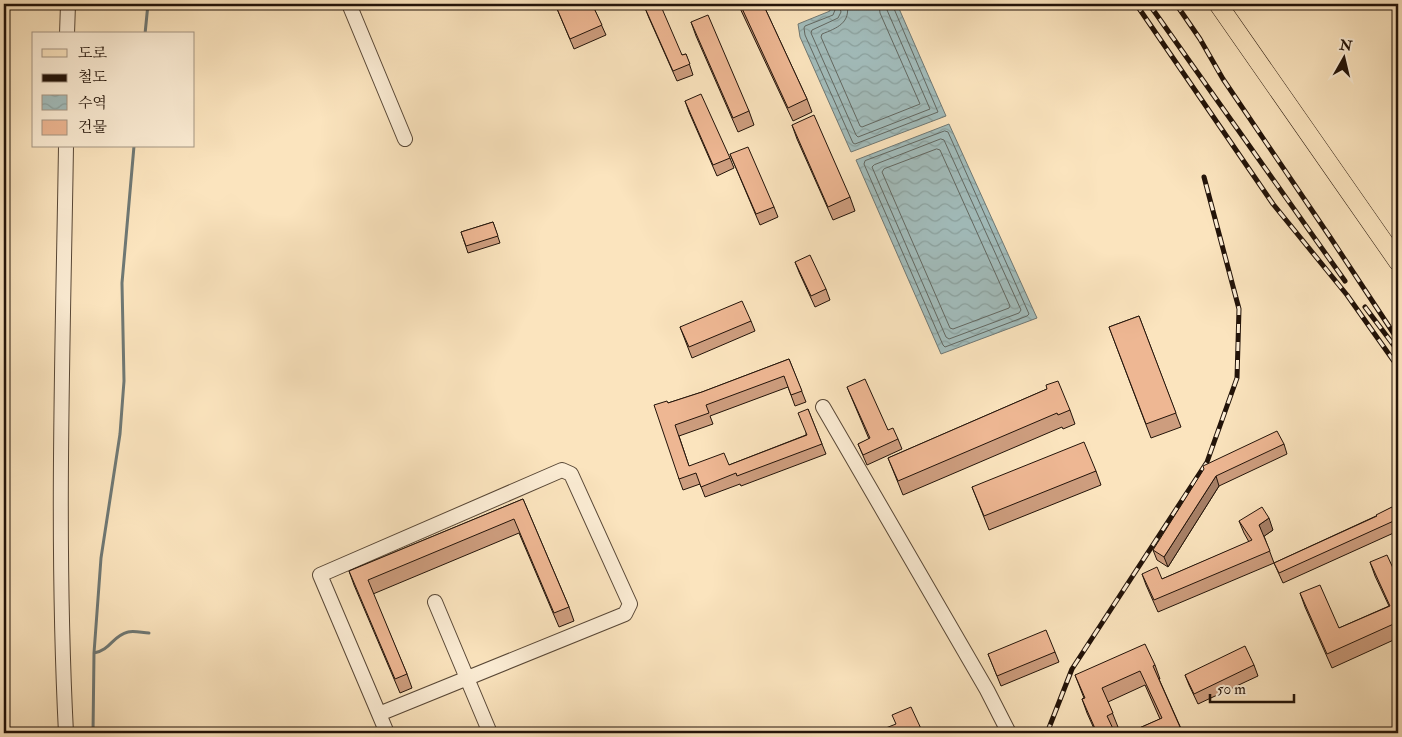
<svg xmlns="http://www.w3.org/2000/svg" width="1402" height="737" font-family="'IM FELL Double Pica','Noto Serif KR',serif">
<defs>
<pattern id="water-waves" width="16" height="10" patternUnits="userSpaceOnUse" patternTransform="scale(1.25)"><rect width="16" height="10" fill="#a2bcbb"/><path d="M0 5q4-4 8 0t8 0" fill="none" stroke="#8ba19f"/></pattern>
</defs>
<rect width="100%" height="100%" fill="#fbe4be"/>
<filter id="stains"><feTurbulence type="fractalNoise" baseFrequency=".004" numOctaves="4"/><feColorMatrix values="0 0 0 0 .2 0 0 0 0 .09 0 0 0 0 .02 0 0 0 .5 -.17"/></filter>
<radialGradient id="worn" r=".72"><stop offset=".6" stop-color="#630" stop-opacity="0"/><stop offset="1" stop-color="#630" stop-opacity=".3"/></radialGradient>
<path fill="url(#water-waves)" stroke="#6f7874" d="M828,4H897L946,116L851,152L800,37L798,24L830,11Z
M949,124L1037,318L941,354L856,160Z"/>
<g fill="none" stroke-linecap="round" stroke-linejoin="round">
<path stroke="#626862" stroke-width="1" d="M833,4L835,10L833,15L805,26L804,28L805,35L853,143L855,144L938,112L892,4
M839,4L841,12L838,18L812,30L811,33L856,135L858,137L930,109L887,10L886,4
M847,4C851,23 837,28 822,34L821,37L860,126L862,127L920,104L880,13L879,4
M945,131L948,132L1029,314L1027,316L945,347L943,345L864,164L865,161Z
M941,139L944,140L1021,310L1019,313L949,339L946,337L872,167L874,165Z
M937,149L940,150L1010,306L1009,308L953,329L950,328L882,172L884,169Z"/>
<path stroke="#6f7874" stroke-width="3" d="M145,34L148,4
M94,653C111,650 112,636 128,632C134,630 143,633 149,633
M93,733L94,653L101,558L120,434L124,381L122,283L134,146"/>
<g stroke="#584736" stroke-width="16">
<path id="minor" d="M349,4L405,139
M67,34L68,4
M66,146C63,342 56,538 66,733
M823,407L987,690L1009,733
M435,602L490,733
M379,714L625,614L630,604L571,474L562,470L320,575L379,714L387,733"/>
</g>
<g stroke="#221309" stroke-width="19">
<path id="major" d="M1218,4L1398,262"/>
</g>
<use href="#minor" stroke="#fcedd5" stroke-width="14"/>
<use href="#major" stroke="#fbe4be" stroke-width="18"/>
<g stroke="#221309" stroke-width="5">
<path id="rail" d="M1136,4L1273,204L1347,295L1398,367
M1149,4L1345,281
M1176,4L1200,39L1223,79L1330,237L1398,340
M1365,307L1398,351
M1047,733L1072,669L1207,462L1237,378L1239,309L1204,177"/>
</g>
<use href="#rail" stroke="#fcedd5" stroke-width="3" stroke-dasharray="9" stroke-linecap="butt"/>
</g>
<path fill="#cd9d7e" stroke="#221309" d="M555,4H592L606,35L574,49Z
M738,4H763L807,99L812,112L793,121Z
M645,8L682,55L686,54L693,75L677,81L649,18Z
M691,22L749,111L754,125L738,132L696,36Z
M685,101L730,158L734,168L717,176L689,112Z
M792,125L850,197L855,211L833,220L797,139Z
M730,154L774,207L778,217L760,225Z
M493,222L500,243L468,253L461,232Z
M795,262L826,289L830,300L815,307L799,272Z
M1139,316L1181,427L1151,438L1109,327Z
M751,321L755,331L692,358L680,327Z
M789,359L806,402L795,406L788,387L710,416L713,424L679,436L689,466L729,465L806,435L808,409L826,454L741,486L740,484L705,497L700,484L683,490L679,479L668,403L702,392Z
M847,387L888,430L898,439L902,449L867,465L858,444L869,439Z
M1047,389L1070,410L1075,424L1063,429L1062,427L903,495L888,458Z
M1284,444L1287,454L1219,486L1168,567L1157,560L1153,550L1204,470Z
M1096,471L1101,485L989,530L972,487Z
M523,499L569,607L574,621L559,627L519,533L373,594L407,674L412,688L400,693L354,585L349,571Z
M1398,504V531L1283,583L1274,563L1376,516Z
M1239,521L1273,530L1264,536L1274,563L1158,612L1146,585L1142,574L1162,579L1249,542L1244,533Z
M1370,562L1398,579V638L1332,668L1305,607L1300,593L1339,628L1389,606L1375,576Z
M1055,652L1059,662L1001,686L988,654Z
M1155,665L1160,679H1159L1183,733H1128L1160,719L1145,685L1108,702L1118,727L1114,729L1115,733H1096L1087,713L1082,699L1084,698L1075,675Z
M1254,665L1258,676L1198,704L1189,685L1185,675Z"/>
<path fill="#a78067" stroke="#221309" d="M1216,476L1219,486L1168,567L1164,557Z
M1269,518L1273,530L1263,537L1259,525Z"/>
<path fill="#eeb793" stroke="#221309" d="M555,4H592L602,25L570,39Z
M655,4H660L682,55L686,54L690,64L673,71L645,8Z
M740,4H763L807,99L788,108Z
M708,15L749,111L733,118L691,22Z
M701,94L730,158L713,165L685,101Z
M814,115L850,197L828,207L792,125Z
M748,147L774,207L756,214L730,154Z
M493,222L498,236L466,246L461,232Z
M810,255L826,289L811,296L795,262Z
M742,301L751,321L689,347L680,327Z
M1139,316L1176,413L1146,424L1109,327Z
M789,359L802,391L791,395L784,376L706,405L709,413L675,425L689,466L724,453L729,465L807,435L798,413L808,409L822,444L737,476L736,473L701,487L696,473L679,479L654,405L667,401L668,403L702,392Z
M865,379L888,430L893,428L898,439L863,455L858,444L870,438L847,387Z
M1058,381L1070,410L1058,415L1057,413L898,481L888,458L1047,389L1046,385Z
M1277,431L1284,444L1216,476L1164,557L1153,550L1204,469L1203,466Z
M1084,442L1096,471L984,516L972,487Z
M523,499L569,607L554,613L514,519L368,580L407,674L395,679L349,571Z
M1398,504V519L1279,573L1274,563L1377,516L1376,515Z
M1262,507L1269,518L1259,525L1270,551L1154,600L1142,574L1157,567L1162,579L1252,540L1239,521Z
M1387,555L1398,579V622L1327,654L1300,593L1320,585L1339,628L1390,606L1370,562Z
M1046,630L1055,652L997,676L988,654Z
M1145,644L1155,665L1153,666L1180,727L1166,733H1128L1162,718L1140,671L1102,688L1113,713L1107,716L1115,733H1097L1082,699L1085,698L1075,675Z
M1245,646L1254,665L1194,694L1185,675Z
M911,707L923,733H873L896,724L892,715Z"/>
<rect width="1402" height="737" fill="none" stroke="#fbe4be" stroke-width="20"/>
<rect x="5" y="5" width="1392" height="727" fill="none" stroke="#221309" stroke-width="2.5"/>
<rect x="10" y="10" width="1382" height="717" fill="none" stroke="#221309"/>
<rect x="32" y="32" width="162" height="115" fill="#fcedd5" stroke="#a59683"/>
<rect x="42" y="49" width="25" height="8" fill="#fbe4be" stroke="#a59683"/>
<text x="78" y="58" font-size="15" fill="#221309">도로</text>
<rect x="42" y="74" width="25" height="8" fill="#221309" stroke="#a59683"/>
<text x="78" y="82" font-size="15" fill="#221309">철도</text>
<rect x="42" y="95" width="25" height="15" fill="url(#water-waves)" stroke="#a59683"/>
<text x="78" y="108" font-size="15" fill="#221309">수역</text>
<rect x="42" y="120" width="25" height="15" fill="#eeb793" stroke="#a59683"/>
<text x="78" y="132" font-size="15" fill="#221309">건물</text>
<g transform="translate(1344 58) rotate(8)" stroke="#fcedd5" stroke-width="4" paint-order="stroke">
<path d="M0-4L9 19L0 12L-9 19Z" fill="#221309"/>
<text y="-8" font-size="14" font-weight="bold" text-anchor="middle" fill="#221309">N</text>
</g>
<path d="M1210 694v8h84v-8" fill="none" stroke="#221309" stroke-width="2.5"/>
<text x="1217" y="694" font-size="15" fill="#221309" stroke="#fcedd5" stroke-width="4" paint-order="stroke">50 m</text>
<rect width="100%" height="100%" filter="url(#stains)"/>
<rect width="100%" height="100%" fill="url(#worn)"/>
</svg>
